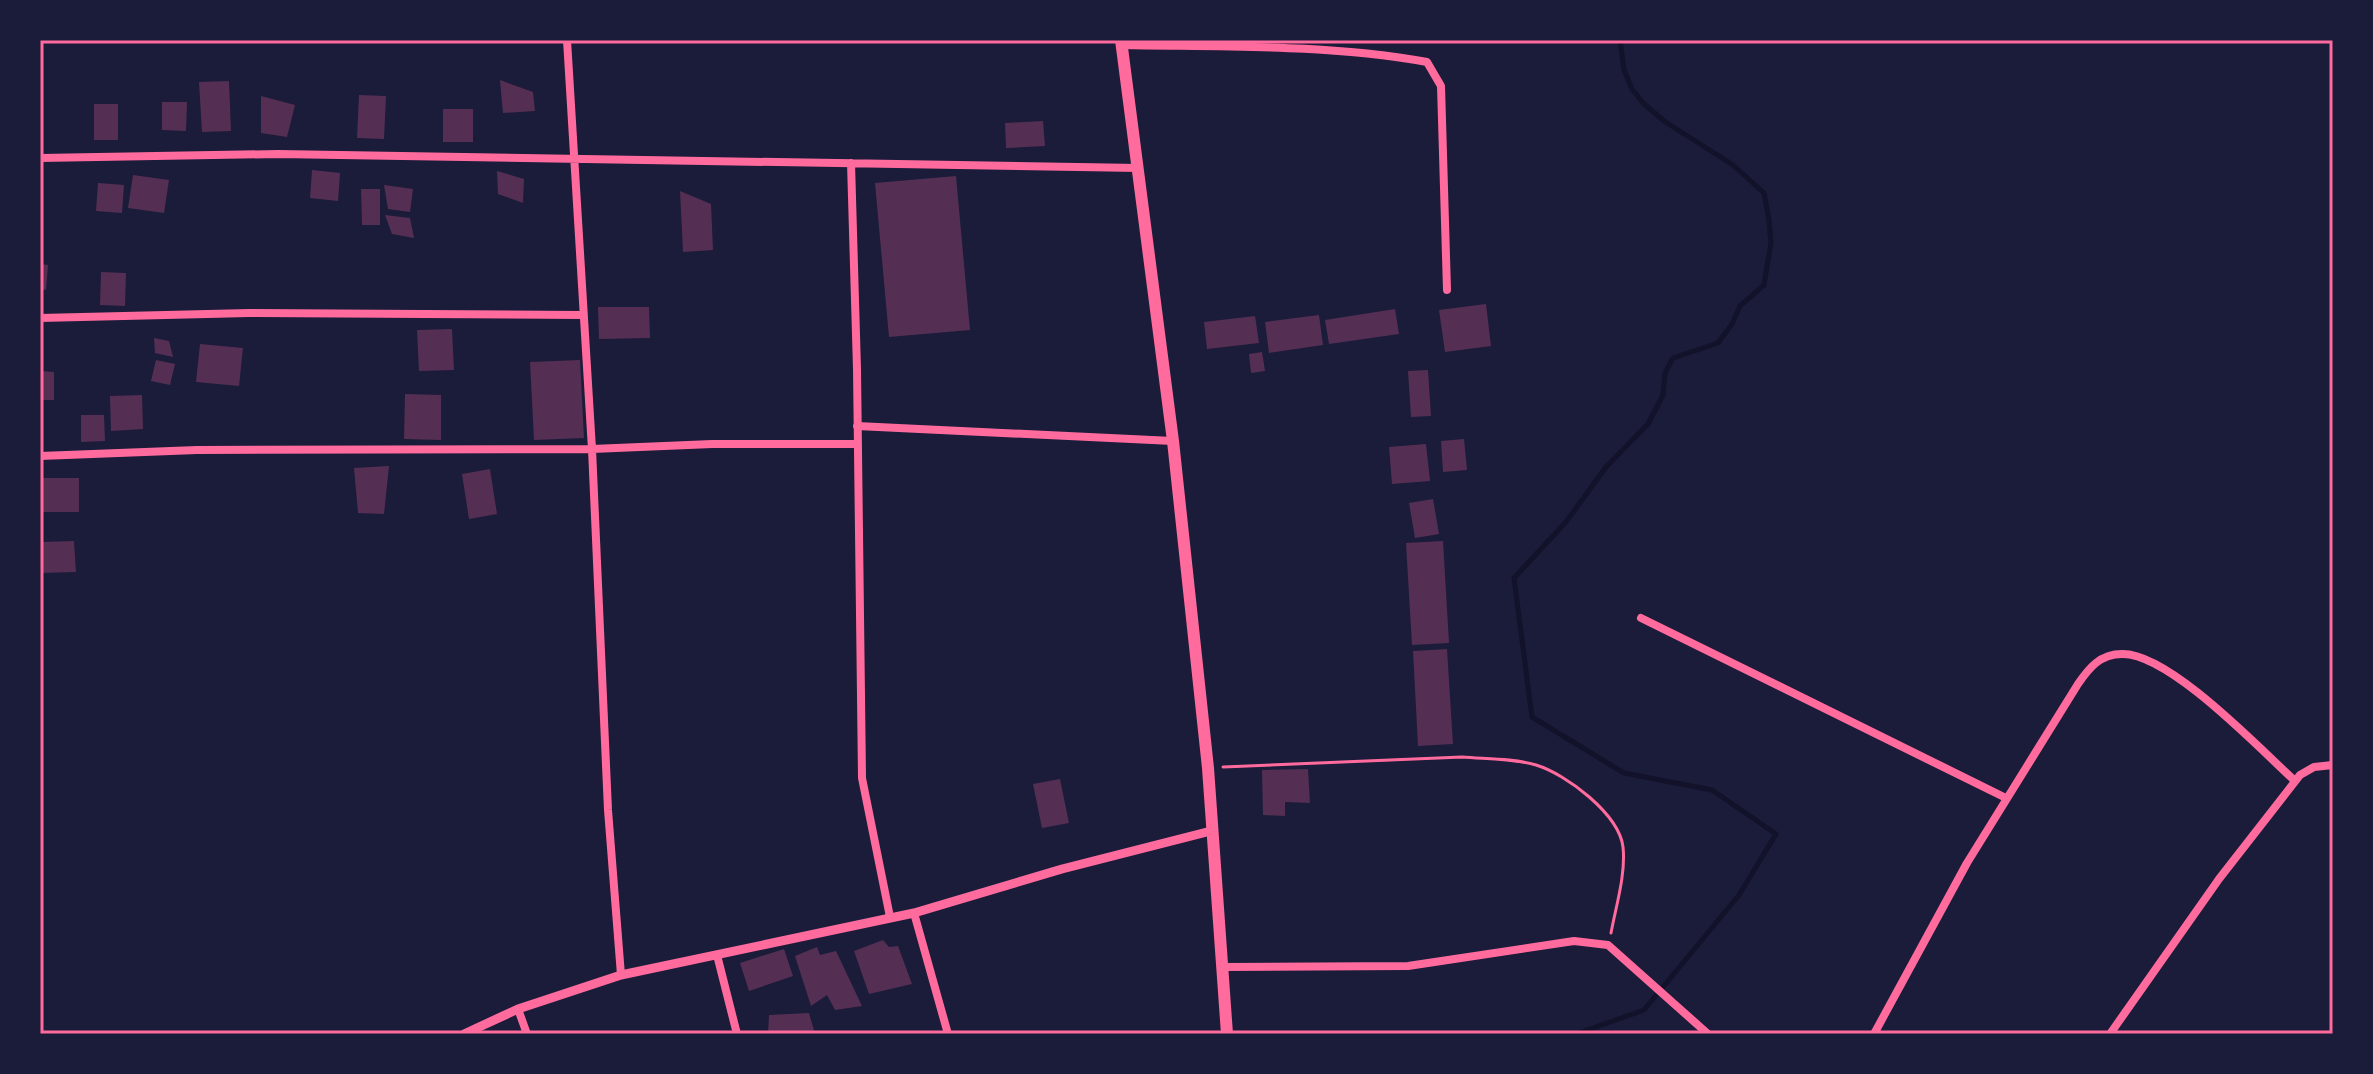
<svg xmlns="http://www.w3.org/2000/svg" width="2373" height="1074" font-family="'Noto Sans',sans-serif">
<rect width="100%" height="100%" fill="#1b1b3a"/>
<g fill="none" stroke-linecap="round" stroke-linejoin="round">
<path stroke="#12122b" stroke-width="5" d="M1576,1034L1644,1010L1739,895L1776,834L1712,790L1624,773L1532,717L1514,578L1566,522L1606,467L1648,424L1663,395L1665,373L1673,358L1718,343L1732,324L1740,306L1764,285L1771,243L1769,220L1764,193L1733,165L1664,121L1643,103L1632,89L1624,70L1620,40"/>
</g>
<path fill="#542f53" d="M500,80L533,92L535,111L503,113Z
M229,81L231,131L202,132L199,82Z
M359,95L386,96L384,139L357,138Z
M261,96L295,105L287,137L261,133Z
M162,102H187L186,131L162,130Z
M94,104H118V140H94Z
M443,109H473V142H443Z
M1043,121L1045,146L1006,148L1005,123Z
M312,170L340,173L338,201L310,198Z
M497,171L524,179L523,203L498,194Z
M133,175L169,180L164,213L128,208Z
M956,176L970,330L889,337L875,183Z
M98,183L124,185L122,213L96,211Z
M384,185L413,189L410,212L388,209Z
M361,189H380V225H362Z
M680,191L711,204L713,250L683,252Z
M385,215L410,218L414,238L392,234Z
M40,264L48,265L46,290L40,289Z
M101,272L126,273L125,306L100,305Z
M1486,304L1491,346L1445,352L1439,310Z
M598,307H649L650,338L599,339Z
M1395,309L1399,334L1329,344L1325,320Z
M1319,315L1323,345L1269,353L1265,322Z
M1255,316L1259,343L1207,349L1204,322Z
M452,329L454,370L419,371L417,330Z
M154,338L169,341L173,357L155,353Z
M200,344L243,348L239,386L196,382Z
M1262,352L1265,371L1251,373L1249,354Z
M156,360L175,364L170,385L151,381Z
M580,360L584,438L534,440L530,362Z
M1428,370L1431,416L1411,417L1408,371Z
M40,371L54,372V400H40Z
M405,394L441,395V440L404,439Z
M142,395L143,429L111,431L110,396Z
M81,415H104L105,441L81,442Z
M1464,439L1467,470L1443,472L1441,441Z
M1426,444L1430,481L1392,484L1389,447Z
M389,466L384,514L358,513L354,468Z
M490,469L497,514L469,519L462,474Z
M40,478H79V512H40Z
M1433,499L1439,534L1415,538L1409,503Z
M74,541L76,572L40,573V542Z
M1443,541L1449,643L1412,645L1406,543Z
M1447,649L1453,744L1418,746L1413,651Z
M1308,769L1310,803L1285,802V816L1263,815L1262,770Z
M1060,779L1069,823L1042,828L1033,784Z
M883,940L889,947L898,946L912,984L869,994L854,951Z
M817,947L820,955L836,951L862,1006L835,1010L827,995L811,1006L795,956Z
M784,949L793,976L749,991L740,963Z
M809,1013L815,1034H768L769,1015Z"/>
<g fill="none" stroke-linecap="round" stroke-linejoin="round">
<path stroke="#ff6b9d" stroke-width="3" d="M1223,767L1462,757C1486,759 1512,758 1536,765C1566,774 1619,814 1623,847C1626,874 1616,906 1611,933"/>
<path stroke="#ff6b9d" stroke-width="8" d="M567,40L592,449L608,810L621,975
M1122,45C1223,47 1327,44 1427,62L1441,86L1447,290
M40,158L278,154L1139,168
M851,163L857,369L862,778L890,917
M40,318L249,313L583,315
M857,426L1173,441
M40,456L197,450L592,449L712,444H857
M1641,618L2006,798
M914,913L948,1034
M717,955L737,1034
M1222,967L1408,966L1574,941L1608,945L1708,1034
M518,1009L527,1034
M1874,1034L1967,863L2078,684C2089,668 2100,654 2122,654C2169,653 2259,748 2295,781
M2110,1034L2219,879L2300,775L2314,767L2333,765"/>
<path stroke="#ff6b9d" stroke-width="9" d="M464,1034L518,1009L621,975L914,913L1062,869L1211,831"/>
<path stroke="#ff6b9d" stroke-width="12" d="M1121,40L1173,441L1208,768L1227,1034"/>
</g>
<rect width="2373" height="1074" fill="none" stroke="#1b1b3a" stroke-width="84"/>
<rect x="42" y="42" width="2289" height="990" fill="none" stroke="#ff6b9d" stroke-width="3"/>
</svg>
